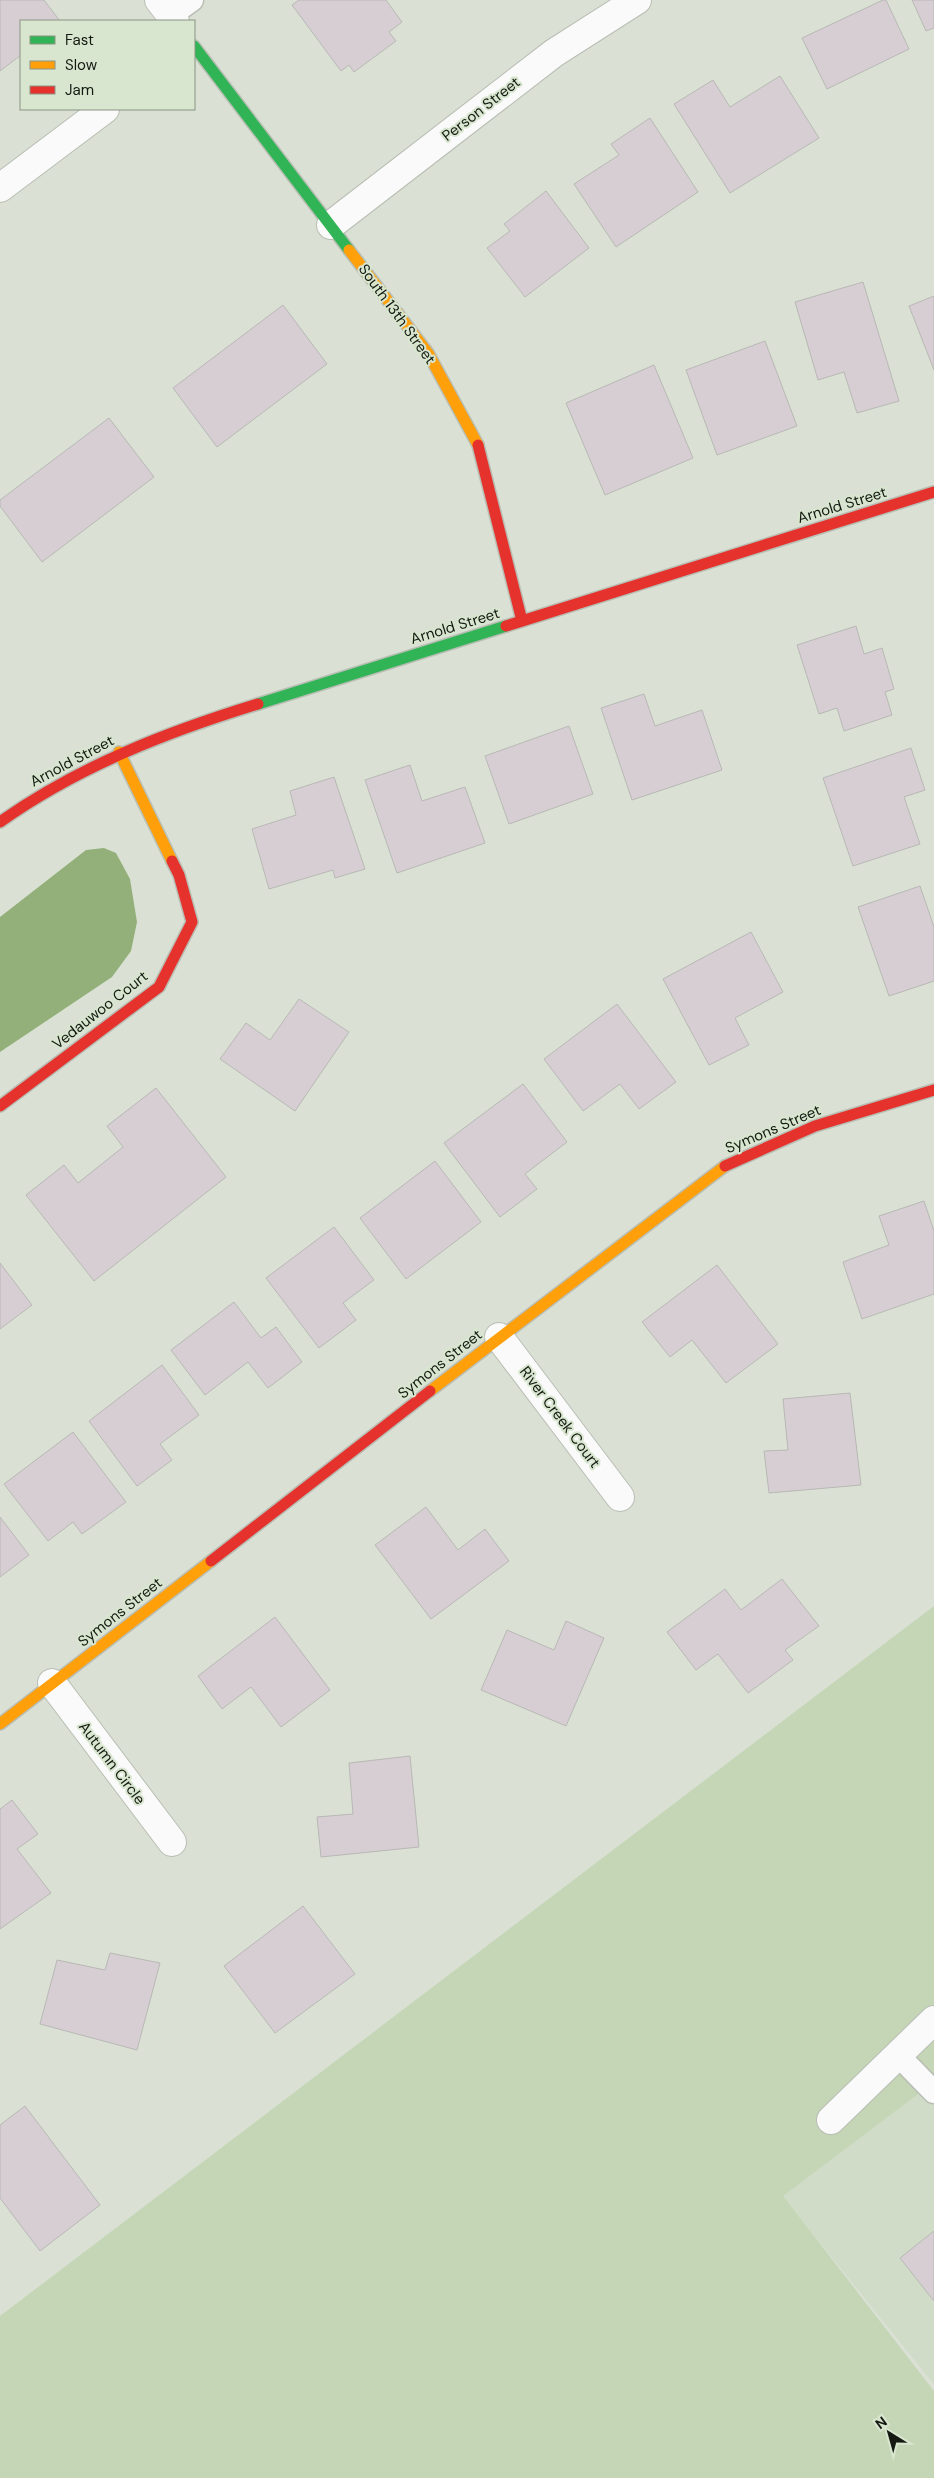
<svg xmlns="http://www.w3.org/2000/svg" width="934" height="2478" font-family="'DM Sans',sans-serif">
<rect width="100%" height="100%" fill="#dae1d4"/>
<path fill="#d0dcc7" d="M934,2082V2384L782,2196Z"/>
<path fill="#c5d6b7" d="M934,1606V2082L783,2196L934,2391V2478H0V2316Z"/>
<path fill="#94b07a" d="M104,848L116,853L130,879L137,922L131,951L112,977L0,1052V917L86,850Z"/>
<path fill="#d7ced3" stroke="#b8b8b5" d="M0,0H44L60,21H21V55L0,71Z
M299,0H386L402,22L389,32L396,41L354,72L349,65L341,71L292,5Z
M883,0H886L909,49L827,89L802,38Z
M912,0H934V28L926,31Z
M780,76L819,138L730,193L674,104L713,80L730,107Z
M650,118L698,192L616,247L574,184L619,155L611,144Z
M546,191L589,248L525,297L487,248L510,231L504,224Z
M863,282L899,401L857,413L844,372L818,380L795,302Z
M934,296V370L909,306Z
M283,305L327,364L217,447L173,388Z
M765,341L797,426L717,455L686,370Z
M654,365L693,458L605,495L566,403Z
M109,418L154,477L42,562L0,506V500Z
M856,626L864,654L882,648L894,689L885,692L892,715L844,731L837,708L819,714L797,645Z
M644,694L655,726L702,710L722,770L632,800L601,708Z
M569,726L593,794L509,824L485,756Z
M911,748L925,790L904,797L920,844L853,866L823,778Z
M410,765L422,801L465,787L485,843L397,873L365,780Z
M334,777L365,869L335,878L333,870L269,889L252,829L296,815L290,791Z
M920,886L934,927V981L889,996L858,907Z
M751,932L783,992L735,1018L749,1045L709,1065L663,979Z
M299,999L349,1032L295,1111L220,1059L246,1023L270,1040Z
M617,1004L676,1082L639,1109L620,1084L583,1111L544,1059Z
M523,1084L567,1142L525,1174L537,1189L500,1217L444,1143Z
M156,1088L226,1177L94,1281L26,1195L64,1165L78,1183L123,1147L107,1126Z
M435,1161L481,1222L406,1279L360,1218Z
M924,1201L934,1231V1294L862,1319L843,1262L889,1245L879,1216Z
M334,1227L374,1280L343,1303L356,1320L319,1348L266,1278Z
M0,1263L32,1305L0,1329Z
M717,1265L778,1344L726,1383L692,1340L670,1357L642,1322Z
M234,1302L261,1338L276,1327L302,1362L268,1388L248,1362L205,1395L171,1350Z
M162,1365L199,1415L160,1444L172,1460L137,1486L89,1421Z
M850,1393L861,1485L769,1493L764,1451L788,1450L783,1399Z
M73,1432L126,1502L82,1534L73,1522L48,1541L4,1484Z
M426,1507L458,1550L485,1529L509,1561L431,1619L375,1545Z
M0,1517L29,1555L0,1577Z
M782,1579L819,1626L785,1650L793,1660L748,1693L718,1654L696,1670L667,1632L725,1589L741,1610Z
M275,1617L330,1690L281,1727L251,1687L222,1709L198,1676Z
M566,1621L604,1638L566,1726L481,1690L507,1630L554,1650Z
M410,1756L419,1847L321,1857L317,1817L353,1814L349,1763Z
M12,1800L38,1834L17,1849L51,1893L0,1929V1809Z
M303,1906L355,1974L275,2033L224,1966Z
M110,1953L160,1963L137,2050L40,2024L57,1960L105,1970Z
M25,2106L100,2205L40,2251L0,2198V2125Z
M934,2231V2301L900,2258Z"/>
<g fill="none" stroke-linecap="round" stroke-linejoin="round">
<g stroke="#b9beb4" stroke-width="25">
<path id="lane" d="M171,15L192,0
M898,2055L934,2092"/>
</g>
<g stroke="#b9beb4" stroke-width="30">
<path id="street" d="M159,0L175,21
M0,188L105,109
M331,225L554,53L637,0
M499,1337L620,1497
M52,1683L172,1842
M831,2120L934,2020"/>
</g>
<g stroke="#b9beb4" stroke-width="14">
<path id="fast" d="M194,46L349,250
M258,704L506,626"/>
</g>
<g stroke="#b9beb4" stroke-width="14">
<path id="slow" d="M349,250L428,353L478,445
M119,752L172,861
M430,1391L725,1166
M0,1724L211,1561"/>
</g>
<g stroke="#b9beb4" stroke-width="14">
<path id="jam" d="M478,445L522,621
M506,626L934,492
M0,822C79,766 167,732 258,704
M0,1106L159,987L192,922L179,875L172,861
M725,1166L815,1126L934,1090
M211,1561L430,1391"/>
</g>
<use href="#lane" stroke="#f9faf9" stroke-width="22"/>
<use href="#street" stroke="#f9faf9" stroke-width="28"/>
<use href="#fast" stroke="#30b455" stroke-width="11"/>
<use href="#slow" stroke="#ff9f0a" stroke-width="11"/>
<use href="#jam" stroke="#e5322d" stroke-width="11"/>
</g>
<g text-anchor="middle" stroke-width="4" stroke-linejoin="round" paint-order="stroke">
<g font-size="15" fill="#141911" stroke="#d9e6cf">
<text transform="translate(481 109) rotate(-38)" y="5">Person Street</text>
<text transform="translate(397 314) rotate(54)" y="5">South 13th Street</text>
<text transform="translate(842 505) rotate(-17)" y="5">Arnold Street</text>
<text transform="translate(455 626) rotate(-17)" y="5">Arnold Street</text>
<text transform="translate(72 761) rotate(-28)" y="5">Arnold Street</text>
<text transform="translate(100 1010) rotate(-38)" y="5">Vedauwoo Court</text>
<text transform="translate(773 1129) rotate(-23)" y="5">Symons Street</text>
<text transform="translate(440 1364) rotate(-38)" y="5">Symons Street</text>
<text transform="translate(560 1417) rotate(53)" y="5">River Creek Court</text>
<text transform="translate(120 1612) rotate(-38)" y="5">Symons Street</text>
<text transform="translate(112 1763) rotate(53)" y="5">Autumn Circle</text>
</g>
</g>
<rect x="20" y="20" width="175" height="90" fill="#d9e6cf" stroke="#8a9483"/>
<rect x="30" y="36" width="25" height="8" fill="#30b455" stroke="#8a9483"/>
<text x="65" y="45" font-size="15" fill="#141911">Fast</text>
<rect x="30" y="61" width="25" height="8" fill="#ff9f0a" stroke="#8a9483"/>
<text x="65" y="70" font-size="15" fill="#141911">Slow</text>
<rect x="30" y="86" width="25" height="8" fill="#e5322d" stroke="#8a9483"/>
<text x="65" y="95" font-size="15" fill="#141911">Jam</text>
<g transform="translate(889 2433) rotate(323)" stroke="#d9e6cf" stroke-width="4" paint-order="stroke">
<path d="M0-4L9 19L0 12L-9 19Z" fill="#141911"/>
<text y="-8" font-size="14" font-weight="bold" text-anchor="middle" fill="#141911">N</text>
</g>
</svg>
